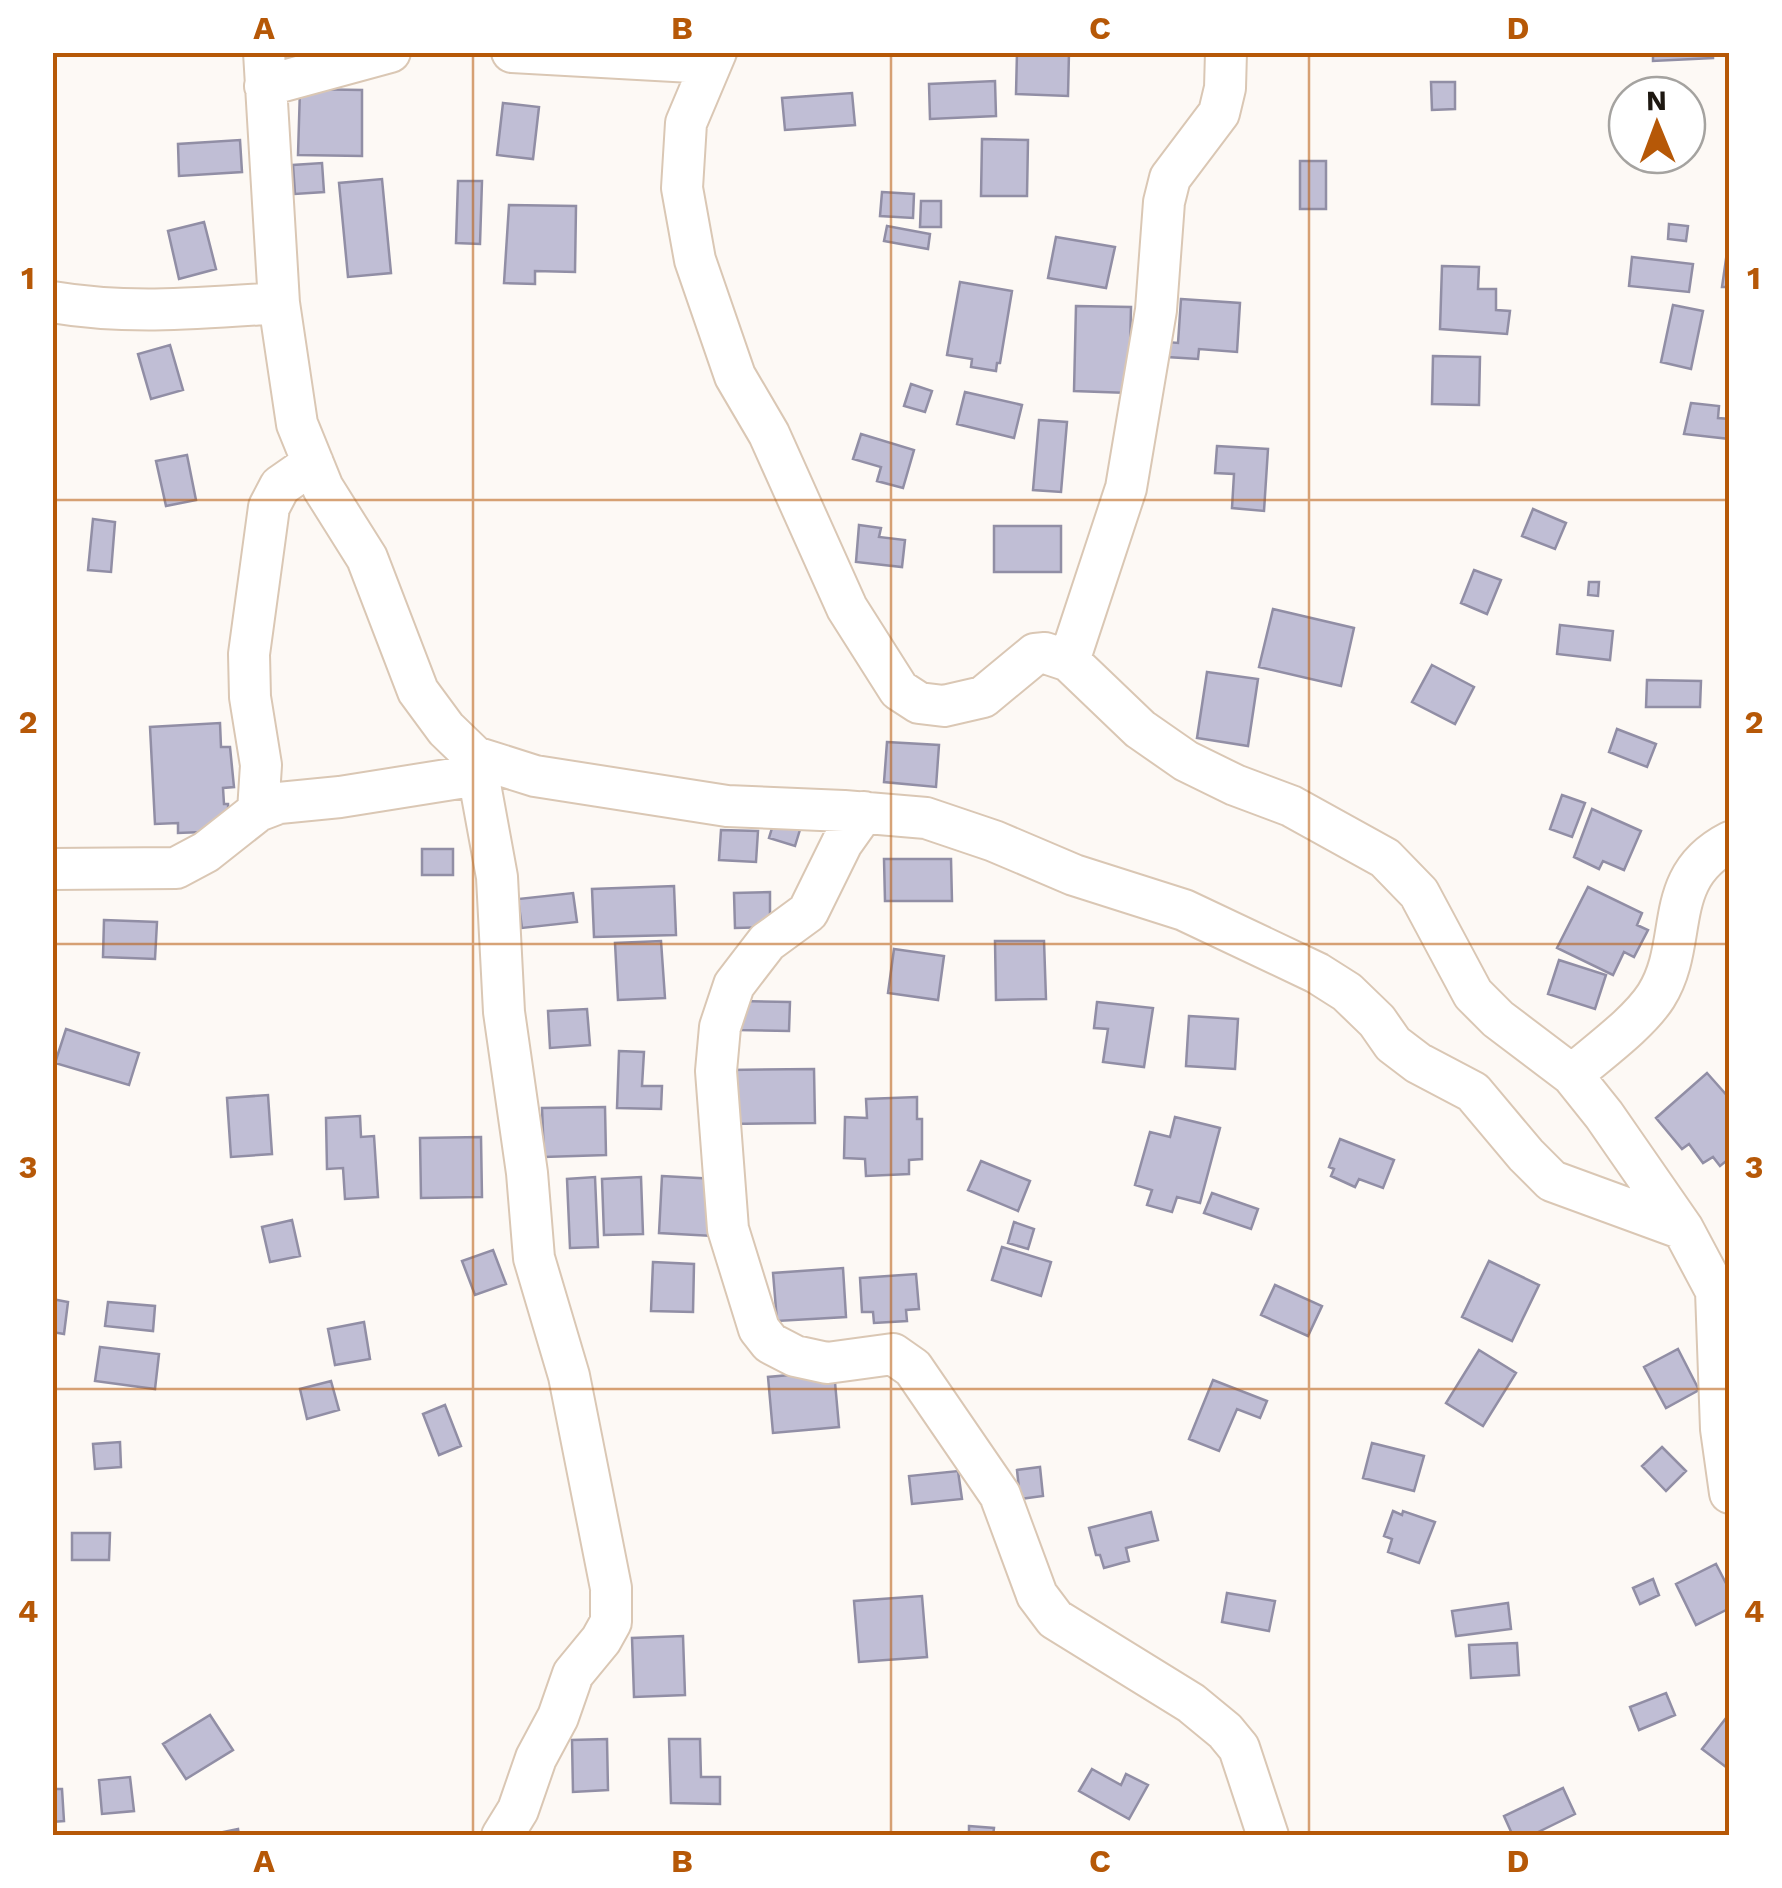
<svg xmlns="http://www.w3.org/2000/svg" width="1782" height="1888" font-family="'Work Sans',sans-serif">
<rect width="100%" height="100%" fill="#fdf9f5"/>
<path fill="#c0bed5" stroke="#918ea5" stroke-width="2.5" d="M1017,52H1069L1068,96L1016,94Z
M1653,52H1713V58L1653,61Z
M995,81L996,116L930,119L929,84Z
M1431,82H1455V109L1432,110Z
M300,89L362,90V156L298,155Z
M852,93L855,125L785,130L782,98Z
M503,103L539,107L533,159L497,155Z
M982,139L1028,140L1027,196H981Z
M240,140L242,172L179,176L178,144Z
M1300,161H1326V209H1300Z
M322,163L324,192L295,194L293,165Z
M382,179L391,273L348,277L339,183Z
M458,181H482L480,244L456,243Z
M882,192L914,194L913,218L880,216Z
M921,201H941V227H920Z
M509,205L576,206L575,272L535,271V284L504,283Z
M204,222L216,269L179,279L168,231Z
M1669,224L1688,226L1686,241L1668,239Z
M887,226L930,234L928,249L884,241Z
M1056,237L1115,247L1106,288L1048,278Z
M1727,252H1730V287H1722Z
M1632,257L1693,264L1689,292L1629,286Z
M1442,266L1479,267L1478,289H1496V310L1510,311L1507,334L1440,329Z
M960,282L1012,291L1000,363H997L996,371L971,367L972,359L947,355Z
M1181,299L1240,303L1237,352L1199,349L1198,359L1167,357L1168,342L1178,343Z
M1673,305L1703,311L1691,369L1661,362Z
M1076,306L1131,307L1129,393L1074,391Z
M170,345L183,390L151,399L138,354Z
M1433,356L1480,357L1479,405L1432,404Z
M911,384L932,391L925,412L904,406Z
M965,392L1022,405L1014,438L957,424Z
M1691,403L1719,406L1718,418L1730,419V439L1684,434Z
M1039,420L1067,422L1061,492L1033,490Z
M861,434L914,450L903,488L877,481L881,467L853,459Z
M1217,446L1268,449L1264,511L1232,508L1234,474L1215,473Z
M187,455L196,500L166,506L156,461Z
M1533,509L1566,523L1555,549L1522,536Z
M93,519L115,522L111,572L88,570Z
M859,525L881,528L879,537L905,540L902,567L856,562Z
M994,526H1061V572H994Z
M1474,570L1501,580L1487,614L1461,603Z
M1589,582H1599L1598,596L1588,595Z
M1273,609L1354,628L1341,686L1259,667Z
M1560,625L1613,631L1610,660L1557,654Z
M1432,665L1474,687L1455,724L1412,702Z
M1207,672L1258,679L1248,746L1197,738Z
M1647,680L1701,681L1700,707H1646Z
M220,723L221,747H230L234,787L223,788L224,804H228L229,831L178,833V823L155,824L150,727Z
M1617,729L1656,744L1647,767L1609,752Z
M887,742L939,745L936,787L884,782Z
M1562,795L1585,803L1572,837L1550,829Z
M1592,809L1641,831L1624,870L1603,861L1599,869L1574,857Z
M776,815L802,823L795,846L769,838Z
M721,830L758,831L756,862L719,860Z
M422,849H453V875H422Z
M884,859H951L952,901H885Z
M674,886L676,935L594,937L592,889Z
M1588,887L1642,913L1637,925L1648,930L1634,957L1624,952L1613,975L1557,948Z
M770,892V927L735,928L734,893Z
M573,893L577,922L522,928L518,899Z
M104,920L157,922L155,959L103,957Z
M661,941L665,998L618,1000L615,943Z
M995,941H1044L1046,999L996,1000Z
M894,949L944,956L938,1000L888,993Z
M1559,960L1606,975L1595,1009L1548,994Z
M739,1001L790,1002L789,1031L739,1030Z
M1097,1002L1153,1008L1144,1067L1103,1062L1108,1029L1094,1028Z
M587,1009L590,1045L550,1048L548,1011Z
M1189,1016L1238,1019L1235,1069L1186,1066Z
M66,1029L139,1053L129,1085L55,1063Z
M619,1051L644,1052L642,1086H662L661,1109L617,1108Z
M814,1069L815,1123L727,1124V1070Z
M1707,1073L1730,1099V1158L1720,1166L1713,1157L1703,1163L1689,1144L1682,1149L1656,1118Z
M268,1095L272,1154L231,1157L227,1098Z
M917,1097V1119H922V1159L909,1160V1174L866,1176L865,1159L844,1158L845,1117L867,1118L866,1099Z
M605,1107L606,1155L544,1157L542,1108Z
M360,1116L361,1137L374,1136L378,1197L345,1199L343,1168L327,1169L326,1118Z
M1175,1117L1220,1128L1200,1203L1177,1197L1172,1212L1147,1205L1152,1190L1135,1185L1150,1132L1170,1137Z
M481,1137L482,1197L421,1198L420,1138Z
M1340,1139L1394,1160L1383,1188L1359,1179L1355,1187L1331,1176L1334,1169L1329,1167Z
M981,1161L1030,1181L1018,1211L968,1190Z
M662,1176L716,1179L713,1236L659,1233Z
M595,1177L598,1247L570,1248L567,1179Z
M641,1177L643,1234L604,1235L602,1179Z
M1212,1193L1258,1209L1251,1229L1204,1213Z
M292,1220L300,1256L270,1262L262,1227Z
M1014,1222L1034,1229L1028,1249L1008,1243Z
M1002,1247L1051,1262L1041,1296L992,1280Z
M493,1250L506,1284L475,1295L462,1261Z
M1489,1261L1539,1285L1512,1341L1462,1317Z
M653,1262L694,1264L693,1312L651,1311Z
M843,1268L846,1317L777,1321L773,1273Z
M916,1274L919,1309L906,1310L907,1321L874,1323L873,1312H862L860,1278Z
M1275,1285L1322,1306L1308,1336L1261,1315Z
M52,1299L68,1302L64,1334L52,1332Z
M108,1302L155,1306L153,1331L105,1326Z
M364,1322L370,1359L335,1365L328,1329Z
M100,1347L159,1354L155,1389L95,1381Z
M1678,1349L1699,1390L1666,1408L1644,1367Z
M1479,1350L1516,1373L1483,1426L1446,1403Z
M834,1371L839,1427L773,1433L768,1377Z
M1213,1380L1267,1401L1260,1418L1237,1409L1219,1451L1189,1439Z
M331,1381L339,1410L307,1419L300,1389Z
M445,1405L461,1446L439,1455L423,1414Z
M120,1442L121,1467L95,1469L93,1444Z
M1372,1443L1424,1456L1414,1491L1363,1478Z
M1662,1447L1686,1471L1666,1491L1642,1466Z
M1040,1467L1043,1496L1020,1499L1017,1470Z
M958,1471L962,1499L912,1504L909,1476Z
M1393,1511L1402,1515L1403,1511L1435,1522L1419,1563L1388,1552L1392,1539L1384,1536Z
M1151,1512L1158,1540L1126,1548L1129,1561L1104,1568L1100,1555H1096L1089,1528Z
M72,1533H110L109,1560H72Z
M1716,1564L1730,1591V1608L1696,1625L1676,1584Z
M1653,1579L1659,1595L1640,1604L1633,1588Z
M1227,1593L1275,1601L1269,1631L1222,1622Z
M922,1596L927,1657L859,1662L854,1601Z
M1508,1603L1511,1629L1456,1636L1452,1611Z
M683,1636L685,1695L634,1697L632,1638Z
M1517,1643L1519,1675L1471,1678L1469,1645Z
M1666,1693L1675,1715L1639,1730L1630,1707Z
M1730,1713V1770L1702,1749Z
M210,1715L233,1750L186,1779L163,1744Z
M607,1739L608,1790L573,1792L572,1740Z
M669,1739H700L701,1777H720V1804L671,1803Z
M1092,1769L1121,1785L1126,1774L1148,1785L1129,1819L1079,1791Z
M130,1777L134,1811L102,1814L99,1780Z
M1563,1788L1575,1814L1530,1836H1513L1504,1816Z
M52,1789H62L64,1821L52,1822Z
M969,1826L994,1828L993,1836H969Z
M238,1829L239,1836H204Z"/>
<g fill="none" stroke-linecap="round" stroke-linejoin="round">
<g stroke="#dac7b4" stroke-width="44">
<path id="minor" d="M264,52L279,303L297,424L323,488L367,558L418,691L446,729L475,757L535,776L727,806L844,811L926,818L994,841L1074,875L1184,910L1317,973L1347,992L1377,1021L1393,1044L1418,1063L1473,1092L1526,1155L1552,1181L1683,1229
M512,52L710,63
M716,52L686,123L682,188L695,260L735,376L769,434L847,608L899,690L919,703L944,706L983,697L1035,654L1045,653L1069,661L1140,729L1186,761L1235,785L1291,806L1385,858L1419,893L1473,994L1498,1019L1572,1075L1604,1115L1683,1229L1716,1291L1730,1303
M265,86L390,52
M52,302C128,315 203,308 279,303
M1069,661L1126,488L1156,310L1164,202L1170,178L1219,113L1225,88L1226,52
M475,757L497,877L504,1012L527,1173L534,1258L569,1376L611,1588V1622L601,1640L573,1674L558,1717L536,1758L518,1810L502,1836
M258,811L261,765L250,697L249,654L269,507L280,486L313,463
M864,812L842,843L808,912L767,942L734,985L720,1027L716,1071L728,1229L759,1329L770,1343L795,1356L827,1363L893,1354L913,1368L1000,1495L1037,1595L1055,1619L1191,1703L1225,1731L1239,1748L1268,1836
M52,869L176,868L206,852L258,811L279,803L340,797L478,775
M1572,1075C1597,1053 1638,1024 1656,996C1690,942 1660,878 1730,842
M1716,1291L1721,1429L1730,1493"/>
</g>
<use href="#minor" stroke="#fff" stroke-width="40"/>
</g>
<path fill="none" stroke="#b65807" stroke-width="2.5" stroke-opacity="0.55" d="M473,52V1836M891,52V1836M1309,52V1836M52,500H1730M52,944H1730M52,1389H1730"/>
<rect width="1782" height="1888" fill="none" stroke="#ffffff" stroke-width="110"/>
<g transform="translate(1657 125) rotate(359)"><circle r="48" fill="#ffffff" stroke="#a5a3a0" stroke-width="2.5"/>
<path d="M0-8L18 38L0 25L-18 38Z" fill="#b65807"/>
<text y="-15" font-size="28" font-weight="bold" text-anchor="middle" fill="#1e1811">N</text>
</g>
<rect x="55" y="55" width="1672" height="1778" fill="none" stroke="#b65807" stroke-width="4"/>
<g font-size="32" text-anchor="middle" font-weight="bold" fill="#b65807">
<text x="264" y="39">A</text>
<text x="682" y="39">B</text>
<text x="1100" y="39">C</text>
<text x="1518" y="39">D</text>
<text x="28" y="289">1</text>
<text x="1754" y="289">1</text>
<text x="28" y="733">2</text>
<text x="1754" y="733">2</text>
<text x="28" y="1178">3</text>
<text x="1754" y="1178">3</text>
<text x="28" y="1622">4</text>
<text x="1754" y="1622">4</text>
<text x="264" y="1872">A</text>
<text x="682" y="1872">B</text>
<text x="1100" y="1872">C</text>
<text x="1518" y="1872">D</text>
</g>
</svg>
